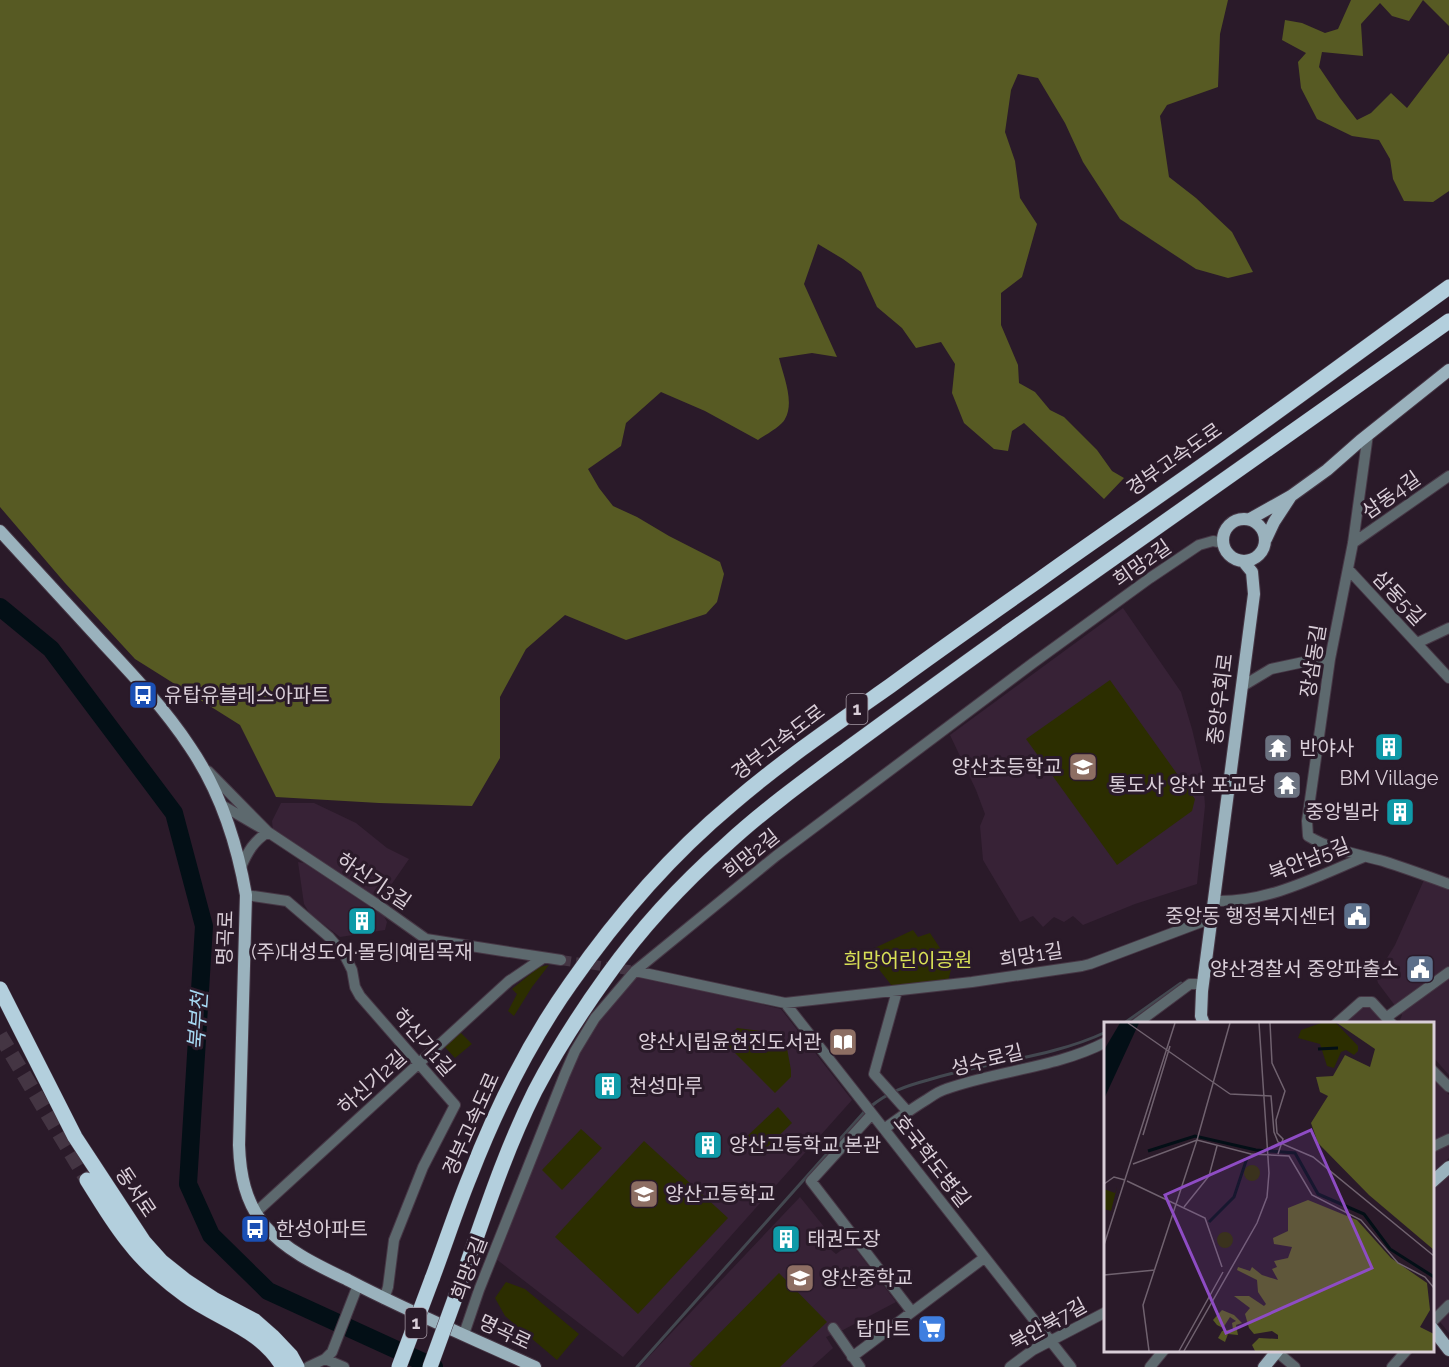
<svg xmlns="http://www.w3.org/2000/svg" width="1449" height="1367" font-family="Raleway,'Noto Sans KR',sans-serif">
<rect width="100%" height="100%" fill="#2a1a29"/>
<path fill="#372236" d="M1123,608L1181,692L1192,729L1203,775L1205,806L1197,884L1135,904L1083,925L1073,916L1064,922L1054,917L1043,927L1033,916L1020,922L983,860L980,826L985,814L976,790L950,735Z
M281,803H314L356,823L387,848L409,859L380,901L273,830L272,821Z
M298,862L304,863L384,916L387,922L385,930L340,937L310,914L304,904Z
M1424,880L1449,890V1075L1433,1057L1432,1024L1403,1023L1400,1020L1402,1015L1378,983L1376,976L1395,945Z
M633,974L781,1009L852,1100L623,1357L496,1259L575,1057L595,1024Z
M1371,1004L1389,1024H1342L1363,1006Z
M1432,1076L1449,1095V1158L1433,1173Z
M1449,1173V1333L1433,1313V1189Z
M800,1197L825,1228L829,1248L836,1254L851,1243L896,1302L843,1330L826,1337L833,1348L812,1367H639Z"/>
<path fill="#2c2e00" d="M1110,680L1195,799L1192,811L1117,865L1026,739Z
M913,930L918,937L930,933L952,966L948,981L892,986L881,972L866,952Z
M549,965L532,987L514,1016L508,1011L517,994L512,989L539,967Z
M737,1028L761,1031L763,1041C771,1047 777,1048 786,1043L791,1070V1077L775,1093L724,1042Z
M460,1032L472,1044L455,1058L444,1046Z
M778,1107L792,1123L758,1156L743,1140Z
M581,1129L602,1148L562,1190L542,1170Z
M644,1141L728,1218L638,1314L555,1237Z
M779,1273L827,1322L780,1367H693L689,1364Z
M506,1282L525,1289L579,1334L557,1360L505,1316L495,1298Z"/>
<path fill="#575a23" d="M0,0H1228L1220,34L1218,87L1167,105L1160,116L1169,177L1196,198L1232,232L1253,272L1228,278L1196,269L1120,219L1083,162L1065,123L1038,78L1018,74L1011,90L1005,132L1015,161L1020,198L1037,224L1022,277L1001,293V325L1018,365L1019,383L1035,392L1050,410L1064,417L1097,450L1112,471L1124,478L1104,499L1024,423L1012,431L1008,451L994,449L964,423L952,393L955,364L941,342L916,348L902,328L877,307L861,272L843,259L818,244L804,284L837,357L812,353L779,358C783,375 795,402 785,419C782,426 765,435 758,440L705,411L661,392L626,423L621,446L588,469L599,488L613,506L637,517L669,536L720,562L724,574L717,602L706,614L626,640L565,615L526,649L500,697V758L472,806L379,803L276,797L240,725L135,659L65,583L0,507Z
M1351,0H1449V26L1423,0L1409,21L1392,16L1380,3L1361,24L1363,56L1322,52L1319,67L1340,98L1357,120L1371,113L1391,93L1407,108L1449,53V191L1433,202L1404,201L1393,179L1390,159L1379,140L1352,136L1317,119L1301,88L1298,62L1306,53L1282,40L1285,20L1302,23L1325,33L1338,29Z"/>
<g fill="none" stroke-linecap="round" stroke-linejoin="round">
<path stroke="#434850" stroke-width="3" d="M1123,1024L1181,983
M870,1107C888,1092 906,1086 928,1080C985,1062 1051,1058 1106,1032
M637,1367L865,1111"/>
<path stroke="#030f16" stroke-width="18" d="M0,607L51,649L174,813L204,926L188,1184L211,1235L268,1291L434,1367"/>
<path stroke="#443543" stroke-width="10" stroke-dasharray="10 5" stroke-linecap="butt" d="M561,960L635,971"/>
<path stroke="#443543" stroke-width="15" stroke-dasharray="15 8" stroke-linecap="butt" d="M0,1035L87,1180"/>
<g stroke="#463745" stroke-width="12">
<path id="minor" d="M1368,434L1353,543L1330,659L1307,821L1308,836C1331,850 1358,854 1383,861C1405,868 1427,876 1449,884
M1353,543L1449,476
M1348,569L1449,678
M1417,643L1449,628
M1241,687L1271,669L1313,660L1330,659
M208,771L268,832L381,907L426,939L561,960
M220,804L268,832C254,841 248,851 241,867
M246,895L287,901L329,937L345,956L352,970L355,987L360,996L455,1105L423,1167L394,1240L388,1287L384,1299
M1214,901C1267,903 1316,877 1364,857
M635,971L785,1003L972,982L1082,966L1090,964L1212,918
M897,991L874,1074L908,1112
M785,1003L1071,1367
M1387,1017L1449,972
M1136,1024L1190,984H1203
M1336,1024L1361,1002H1372L1392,1024
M1432,1070L1449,1087
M872,1114L811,1181L912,1312
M884,1129C898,1119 911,1109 926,1100C932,1096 939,1091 946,1089C999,1070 1056,1068 1106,1042
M1432,1147L1449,1139
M255,1213L509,981L543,958
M1432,1322L1449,1305
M833,1328L860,1367
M464,1334L479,1290L565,1074L575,1051L595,1018L635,971L776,856L1033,663L1150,578L1199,545L1213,541L1223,543
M1277,1352L1295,1367
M852,1357L984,1258
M325,1359L344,1367
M308,1367L325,1359L332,1352L358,1285
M1010,1367L1033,1350L1106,1312
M1150,1367L1164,1350
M1392,1367L1407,1350"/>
</g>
<g stroke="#463745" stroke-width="14">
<path id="major" d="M1223 540a21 21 0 1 1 42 0a21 21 0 1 1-42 0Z
M1250,519L1291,496L1327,470L1360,441L1449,370
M0,531C34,568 68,605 102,642C133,675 165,709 190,747C220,791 237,843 246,895L239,1145C240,1174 245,1202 265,1226C286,1251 319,1266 348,1280C409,1312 472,1338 535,1367
M1266,539L1274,522L1291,496
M1204,1024L1201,1016L1202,991L1254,594L1252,572L1243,561
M1432,1182L1449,1167
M1432,1328L1449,1350
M1264,1367L1278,1350"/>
</g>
<g stroke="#463745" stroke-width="16">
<path id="highway" d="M0,989L75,1137L144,1242L161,1261L186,1281L215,1300L255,1321L272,1336L291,1356L297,1367
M87,1180C101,1202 114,1225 131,1245C144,1262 167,1282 185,1295C219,1320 260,1328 283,1367
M432,1279C445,1245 456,1210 470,1176C496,1109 529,1042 571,983C617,917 671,855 732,804C782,761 836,724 890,686C939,650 989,615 1039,580C1100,536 1163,494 1224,450C1300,396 1374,341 1449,287
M458,1290C482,1223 503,1155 535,1091C556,1051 581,1012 607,976C641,928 683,883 727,844C765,809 808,778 850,747C902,709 954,671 1006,634C1154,530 1302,426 1449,321"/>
</g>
<use href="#minor" stroke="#5d696e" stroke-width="10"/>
<use href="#major" stroke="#9ab2bd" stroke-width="12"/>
<use href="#highway" stroke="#b3cfdd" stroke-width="15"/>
<g stroke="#463745" stroke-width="16" stroke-linecap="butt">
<path id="highway-bridge" d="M399,1367L432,1279
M430,1367L458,1290"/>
</g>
<use href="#highway-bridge" stroke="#b3cfdd" stroke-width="15"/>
</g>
<defs>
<g id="bus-square" transform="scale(1.5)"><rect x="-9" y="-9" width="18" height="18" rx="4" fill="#1a4fb4" stroke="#2a1a29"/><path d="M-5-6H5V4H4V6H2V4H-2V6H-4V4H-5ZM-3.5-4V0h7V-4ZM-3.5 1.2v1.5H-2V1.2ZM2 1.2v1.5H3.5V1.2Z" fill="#fff"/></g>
<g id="building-square" transform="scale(1.5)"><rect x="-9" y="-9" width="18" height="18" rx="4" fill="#0f9aa8" stroke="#2a1a29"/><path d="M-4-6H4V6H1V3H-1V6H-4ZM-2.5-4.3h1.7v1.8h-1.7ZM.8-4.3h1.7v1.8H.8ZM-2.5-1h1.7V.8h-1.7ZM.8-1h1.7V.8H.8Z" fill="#fff"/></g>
<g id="temple-square" transform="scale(1.5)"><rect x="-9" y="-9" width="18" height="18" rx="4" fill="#6b7280" stroke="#2a1a29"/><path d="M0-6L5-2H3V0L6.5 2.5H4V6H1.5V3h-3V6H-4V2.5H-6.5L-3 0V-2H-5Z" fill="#fff"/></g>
<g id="school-square" transform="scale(1.5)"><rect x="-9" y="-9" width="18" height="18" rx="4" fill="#8d6e63" stroke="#2a1a29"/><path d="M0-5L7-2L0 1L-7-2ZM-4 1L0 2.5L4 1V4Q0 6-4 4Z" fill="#fff"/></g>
<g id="civic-square" transform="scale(1.5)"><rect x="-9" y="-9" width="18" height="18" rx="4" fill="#5c6f8a" stroke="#2a1a29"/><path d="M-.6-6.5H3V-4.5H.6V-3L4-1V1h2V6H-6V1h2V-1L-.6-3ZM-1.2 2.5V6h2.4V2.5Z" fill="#fff"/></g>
<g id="library-square" transform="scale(1.5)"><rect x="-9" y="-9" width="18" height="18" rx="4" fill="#8d6e63" stroke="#2a1a29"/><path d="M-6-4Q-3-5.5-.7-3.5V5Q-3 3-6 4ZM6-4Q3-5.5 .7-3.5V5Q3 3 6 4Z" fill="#fff"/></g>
<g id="supermarket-square" transform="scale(1.5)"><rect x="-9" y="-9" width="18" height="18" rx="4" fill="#3f7fe0" stroke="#2a1a29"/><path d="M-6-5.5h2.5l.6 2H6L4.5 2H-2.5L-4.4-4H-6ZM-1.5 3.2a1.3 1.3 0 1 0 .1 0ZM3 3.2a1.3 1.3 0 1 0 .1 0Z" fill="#fff"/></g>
</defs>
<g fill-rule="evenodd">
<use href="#bus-square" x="143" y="695"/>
<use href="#building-square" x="1389" y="747"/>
<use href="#temple-square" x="1278" y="748"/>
<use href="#school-square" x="1083" y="767"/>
<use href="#temple-square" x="1287" y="785"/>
<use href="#building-square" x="1400" y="812"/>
<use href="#civic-square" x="1357" y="916"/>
<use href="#building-square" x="362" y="921"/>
<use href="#civic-square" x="1420" y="969"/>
<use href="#library-square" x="843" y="1042"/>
<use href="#building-square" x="608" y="1086"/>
<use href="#building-square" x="708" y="1145"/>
<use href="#school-square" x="644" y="1194"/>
<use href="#bus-square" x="255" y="1229"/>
<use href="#building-square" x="786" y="1239"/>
<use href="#school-square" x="800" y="1278"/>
<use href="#supermarket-square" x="932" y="1329"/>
</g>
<g text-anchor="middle" stroke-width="6" stroke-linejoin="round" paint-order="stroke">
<g fill="#2a1a29" stroke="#a498a4" stroke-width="1.5">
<rect x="846.5" y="694" width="21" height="30" rx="4.5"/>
<rect x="405.5" y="1308" width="21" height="30" rx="4.5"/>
</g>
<g font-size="18" font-weight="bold" fill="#d9ced8">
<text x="857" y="715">1</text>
<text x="416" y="1329">1</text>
</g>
<g font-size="20" fill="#d9ced8" stroke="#2a1a29">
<text transform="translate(1174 459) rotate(-35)" y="7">경부고속도로</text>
<text transform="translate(1391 495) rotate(-35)" y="7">삼동4길</text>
<text transform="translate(1142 563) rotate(-35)" y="7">희망2길</text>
<text transform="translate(1399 598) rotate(47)" y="7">삼동5길</text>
<text transform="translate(1313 661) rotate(-81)" y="7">장삼동길</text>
<text transform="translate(1220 699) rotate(-83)" y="7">중앙우회로</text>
<text transform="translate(778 742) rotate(-37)" y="7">경부고속도로</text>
<text transform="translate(751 854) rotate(-39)" y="7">희망2길</text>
<text transform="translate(1309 859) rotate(-21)" y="7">북안남5길</text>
<text transform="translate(374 881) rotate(34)" y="7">하신기3길</text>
<text transform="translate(225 938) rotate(-88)" y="7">명곡로</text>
<text transform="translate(1031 955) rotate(-9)" y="7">희망1길</text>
<text transform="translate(424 1042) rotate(49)" y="7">하신기1길</text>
<text transform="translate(987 1060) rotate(-14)" y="7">성수로길</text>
<text transform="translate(372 1082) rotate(-42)" y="7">하신기2길</text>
<text transform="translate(471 1124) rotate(-66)" y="7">경부고속도로</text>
<text transform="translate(932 1161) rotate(52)" y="7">호국학도병길</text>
<text transform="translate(136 1192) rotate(56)" y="7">동서로</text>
<text transform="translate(469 1268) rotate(-69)" y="7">희망2길</text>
<text transform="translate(1048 1324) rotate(-29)" y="7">북안북7길</text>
<text transform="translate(505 1332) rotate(25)" y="7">명곡로</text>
</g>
<g font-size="20" fill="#d9ced8" stroke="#2a1a29" text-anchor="start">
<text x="164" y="702">유탑유블레스아파트</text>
<text x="1299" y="755">반야사</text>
<text x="1062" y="774" text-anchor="end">양산초등학교</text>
<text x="1389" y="785" text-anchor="middle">BM Village</text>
<text x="1266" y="792" text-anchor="end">통도사 양산 포교당</text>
<text x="1379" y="819" text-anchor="end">중앙빌라</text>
<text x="1336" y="923" text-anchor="end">중앙동 행정복지센터</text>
<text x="362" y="959" text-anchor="middle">(주)대성도어·몰딩|예림목재</text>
<text x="1399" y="976" text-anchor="end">양산경찰서 중앙파출소</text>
<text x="822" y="1049" text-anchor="end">양산시립윤현진도서관</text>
<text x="629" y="1093">천성마루</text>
<text x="729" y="1152">양산고등학교 본관</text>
<text x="665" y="1201">양산고등학교</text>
<text x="276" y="1236">한성아파트</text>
<text x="807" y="1246">태권도장</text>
<text x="821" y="1285">양산중학교</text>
<text x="911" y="1336" text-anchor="end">탑마트</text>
</g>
<g font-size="20" fill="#d8e056" stroke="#2a1a29">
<text x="908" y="967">희망어린이공원</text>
</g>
<g font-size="21" font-style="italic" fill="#a6d8f2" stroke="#2a1a29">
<text transform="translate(198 1021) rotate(-86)" y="7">북부천</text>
</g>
</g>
<g transform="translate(1104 1022)">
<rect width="330" height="330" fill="#2a1a29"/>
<path d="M217,1H232L254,24V29L250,33L242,28L237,30L230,46L223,44L216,22L194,16L197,8ZM140 151a8 8 0 1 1 16 0a8 8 0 1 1-16 0ZM13,165L7,189L0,187V167L11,171ZM113 218a8 8 0 1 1 16 0a8 8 0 1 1-16 0Z" fill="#2c2e00"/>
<path d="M233,1H330V228L265,173L214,121L207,101L224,74L216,70L212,55L229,54L241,33L266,45L271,27ZM204,178L253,198L287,236L323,261L326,288L316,305L330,312V329H151L148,323L155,316L174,317V313L168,309L150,312L145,306L141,292L146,286L130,274H145L160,284L162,282L154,270L153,258L133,248L134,245L146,249L148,245L158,253L174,258L168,247L173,245L170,239L184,236L188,225L170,222L169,216L184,209V186ZM118,288L130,293L138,301L132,303L134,313L124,312L121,320L114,316L118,309L129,307L128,301L132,299L126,295L119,306L113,303L109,298Z" fill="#575a23"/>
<path d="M16,1H35L0,77V28Z" fill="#030f16"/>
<path fill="none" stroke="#030f16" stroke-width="3" d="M214,27L234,26M44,129L91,114L152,128L191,131L214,172L260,192L286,227L330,255M105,200L130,175L143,136"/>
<path fill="none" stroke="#70626f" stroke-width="1.5" d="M24,1L126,72M166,1L168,41L181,69L172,98L173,111L179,117L174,132M126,72L167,74L170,110L174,120L209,135L330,234M39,113L66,24M93,118L126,1M29,142L93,118L147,132L185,134L208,173L257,198L294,241L321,255L330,266M23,159L101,196L118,245M0,162L10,155L21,158M80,185L105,154L113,124M0,223L71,1M0,253L51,248M45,329L39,283L93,118M75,329L119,250M80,329L153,201L163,175L165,151L155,1"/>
<path fill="#8e4cc4" fill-opacity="0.15" stroke="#8e4cc4" stroke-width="3" d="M207,108L268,246L122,311L61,173Z"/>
<rect width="330" height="330" fill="none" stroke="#d9ced8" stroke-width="3"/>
</g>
</svg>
